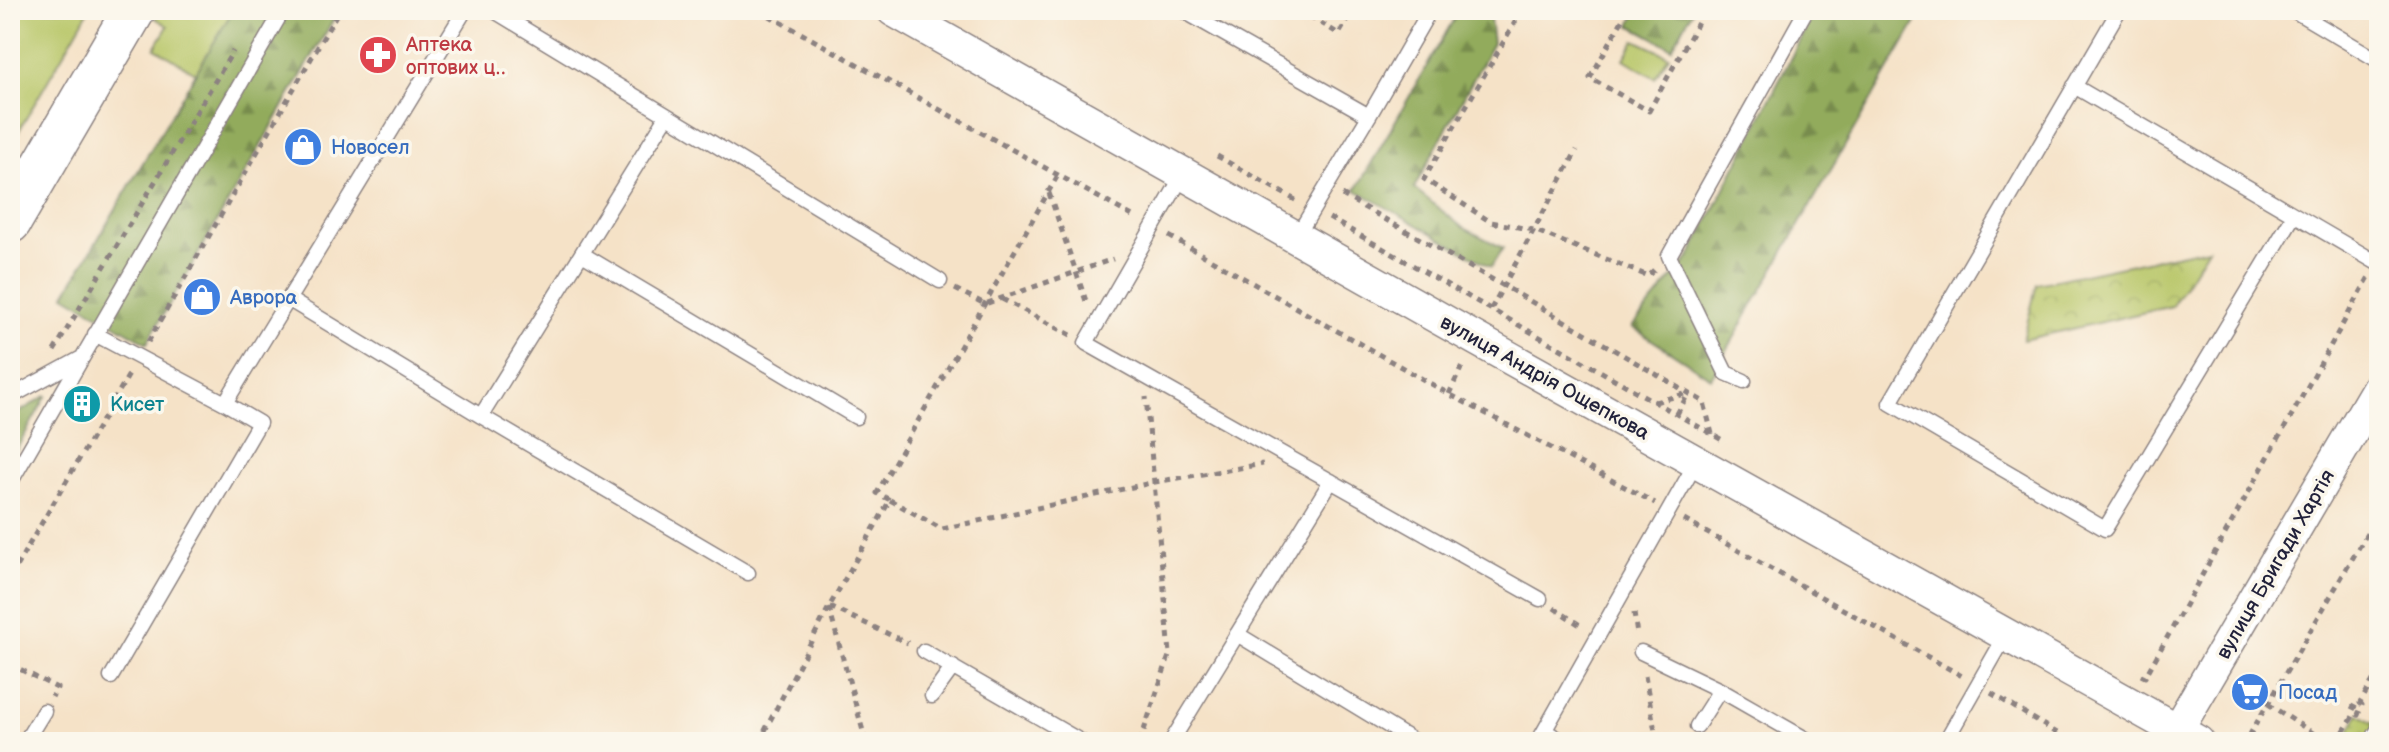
<svg xmlns="http://www.w3.org/2000/svg" width="2389" height="752" font-family="'Balsamiq Sans',sans-serif">
<defs>
<pattern id="forest-firs" width="22" height="20" patternUnits="userSpaceOnUse" patternTransform="scale(2)"><rect width="22" height="20" fill="#92ab5c"/><path d="M5 1l3.5 6h-7zM16 11l3.5 6h-7z" fill="#778b4d"/></pattern>
<pattern id="park-crowns" width="20" height="18" patternUnits="userSpaceOnUse" patternTransform="scale(2)"><rect width="20" height="18" fill="#b8c668"/><path d="M2 6a3 3 0 1 1 6 0M12 15a3 3 0 1 1 6 0" fill="none" stroke="#9eaa5b"/></pattern>
<pattern id="garden-dots" width="8" height="8" patternUnits="userSpaceOnUse" patternTransform="scale(2)"><rect width="8" height="8" fill="#b8c668"/><path d="M2 2h.1M6 6h.1" fill="none" stroke="#9eaa5b" stroke-width="1.8" stroke-linecap="round"/></pattern>
</defs>
<rect width="100%" height="100%" fill="#fbf7ec"/>
<filter id="ink" filterUnits="userSpaceOnUse"><feTurbulence type="fractalNoise" baseFrequency=".0125" numOctaves="2"/><feDisplacementMap in="SourceGraphic" scale="16" xChannelSelector="R" yChannelSelector="G"/><feConvolveMatrix kernelMatrix="1 2 1 2 8 2 1 2 1" color-interpolation-filters="sRGB"/></filter>
<filter id="wash" filterUnits="userSpaceOnUse"><feTurbulence type="fractalNoise" baseFrequency=".006" numOctaves="4" result="noise"/><feDisplacementMap in="SourceGraphic" scale="32" xChannelSelector="R" yChannelSelector="G"/><feGaussianBlur stdDeviation="1.8" result="paint"/><feColorMatrix in="noise" values="0 0 0 0 0 0 0 0 0 0 0 0 0 0 0 0 0 1.4 0 .05"/><feComposite in="paint" operator="in"/></filter>
<g filter="url(#wash)">
<rect width="100%" height="100%" fill="#f5e2c7"/>
<path fill="#b8c668" stroke="#6d7452" stroke-width="2" d="M10,10H89L10,146Z
M160,10H242L202,77L155,48L168,26L155,18Z
M1635,40L1669,56L1655,78L1624,59Z"/>
<path fill="url(#forest-firs)" stroke="#5a664c" stroke-width="2" d="M233,10H339L147,343L65,295Z
M1459,10H1489L1493,43L1414,188L1462,227L1503,248L1491,267L1356,190Z
M1638,10H1693L1672,48L1630,25Z
M1815,10L1922,12L1711,378L1632,327L1690,257Z
M47,395L10,461V418Z"/>
<path fill="url(#park-crowns)" stroke="#6d7452" stroke-width="2" d="M2208,248L2172,306L2023,340L2037,284Z"/>
<path fill="url(#garden-dots)" stroke="#6d7452" stroke-width="2" d="M2359,714L2377,725L2367,742H2343Z"/>
</g>
<g filter="url(#ink)">
<g fill="none" stroke-linecap="round" stroke-linejoin="round">
<g stroke="#8c8281" stroke-width="17">
<path id="service" d="M493,10L940,281
M1182,10L1369,116L1297,236
M2119,10L1890,403L2105,529L2294,215
M2293,10L2379,61
M2074,86L2379,264
M1369,116L1430,10
M1184,173L1086,343L1540,599
M582,254L856,417
M288,299L481,416L667,116
M95,334L225,403L465,10
M1744,381L1726,373L1669,256L1806,10
M10,397L80,359
M481,416L748,573
M10,483L283,10
M1237,634L1415,742
M924,651L1082,742
M1641,652L1720,690L1811,742
M111,677L259,423L225,403
M932,696L953,667
M1697,726L1720,690
M1545,731L1564,742
M25,742L44,711
M1171,742L1331,481
M1538,742L1697,461
M1945,742L2006,635
M2371,742L2379,728"/>
</g>
<g stroke="#8c8281" stroke-width="35">
<path id="tertiary" d="M893,10L1476,339L2198,742
M2170,742L2379,386"/>
</g>
<g stroke="#8c8281" stroke-width="45">
<path id="primary" d="M10,222L134,10"/>
</g>
<path stroke="#8c8281" stroke-width="5" stroke-dasharray="6 6" stroke-linecap="butt" d="M759,10L1136,218
M1300,10L1339,34L1353,10
M1522,10L1424,179L1491,222L1534,230L1648,276L1655,269
M1628,10L1590,78L1649,111L1705,10
M1217,156L1299,202
M1049,193L1087,304
M1342,195L1504,286L1704,402L1712,434
M1329,218L1724,441
M1169,236L1449,394L1655,503
M955,289L985,304L1113,259
M1002,299L1071,335
M1491,309L1577,150
M148,342L339,10
M54,351L233,51
M1449,394L1464,362
M1655,402L1688,393
M1677,414L1688,394
M890,500L942,529L1155,482L1263,464
M1684,520L1962,676
M10,577L131,371
M830,607L908,643
M829,608L866,742
M1554,608L1583,627
M1634,613L1637,635
M10,664L57,688L52,697
M2141,675L2145,677L2369,277
M1645,676L1657,742
M1991,693L2072,742
M2268,704L2327,742
M2351,706L2361,711
M759,742L829,607L890,500L877,493L1058,175
M1140,742L1170,653L1146,397
M2259,742L2249,736L2379,513
M2281,742L2313,733
M2337,742L2355,713L2358,715L2362,705L2360,703L2379,670"/>
<use href="#service" stroke="#fff" stroke-width="14"/>
<use href="#tertiary" stroke="#fff" stroke-width="32"/>
<use href="#primary" stroke="#fff" stroke-width="42"/>
</g>
</g>
<defs>
<g id="pharmacy-disc" transform="scale(2)"><circle r="9.5" fill="#e0444e" stroke="#fbf7ec"/><path d="M-2-6h4v4h4v4h-4v4h-4v-4h-4v-4h4Z" fill="#fff"/></g>
<g id="shop-disc" transform="scale(2)"><circle r="9.5" fill="#3f7fe0" stroke="#fbf7ec"/><path d="M-5-2.5h2.3a2.7 3.5 0 0 1 5.4 0H5L5.5 6h-11ZM-1.5-2.5h3a1.5 2.3 0 0 0-3 0Z" fill="#fff"/></g>
<g id="building-disc" transform="scale(2)"><circle r="9.5" fill="#0f9aa8" stroke="#fbf7ec"/><path d="M-4-6H4V6H1V3H-1V6H-4ZM-2.5-4.3h1.7v1.8h-1.7ZM.8-4.3h1.7v1.8H.8ZM-2.5-1h1.7V.8h-1.7ZM.8-1h1.7V.8H.8Z" fill="#fff"/></g>
<g id="supermarket-disc" transform="scale(2)"><circle r="9.5" fill="#3f7fe0" stroke="#fbf7ec"/><path d="M-6-5.5h2.5l.6 2H6L4.5 2H-2.5L-4.4-4H-6ZM-1.5 3.2a1.3 1.3 0 1 0 .1 0ZM3 3.2a1.3 1.3 0 1 0 .1 0Z" fill="#fff"/></g>
</defs>
<g fill-rule="evenodd">
<use href="#pharmacy-disc" x="378" y="55"/>
<use href="#shop-disc" x="303" y="147"/>
<use href="#shop-disc" x="202" y="297"/>
<use href="#building-disc" x="82" y="404"/>
<use href="#supermarket-disc" x="2250" y="692"/>
</g>
<g text-anchor="middle" stroke-width="7" stroke-linejoin="round" paint-order="stroke">
<g font-size="20" fill="#be3a42" stroke="#fbf7ec" text-anchor="start">
<text x="406" y="51">Аптека<tspan x="406" dy="23">оптових ц‥</tspan></text>
</g>
<g font-size="20" fill="#366cbe" stroke="#fbf7ec" text-anchor="start">
<text x="331" y="154">Новосел</text>
<text x="230" y="304">Аврора</text>
<text x="2278" y="699">Посад</text>
</g>
<g font-size="20" fill="#22223b" stroke="#fbf7ec">
<text transform="translate(1545 377) rotate(29)" y="7">вулиця Андрія Ощепкова</text>
<text transform="translate(2275 564) rotate(-60)" y="7">вулиця Бригади Хартія</text>
</g>
<g font-size="20" fill="#0d838f" stroke="#fbf7ec" text-anchor="start">
<text x="110" y="411">Кисет</text>
</g>
</g>
<rect width="2389" height="752" fill="none" stroke="#fbf7ec" stroke-width="40"/>
</svg>
